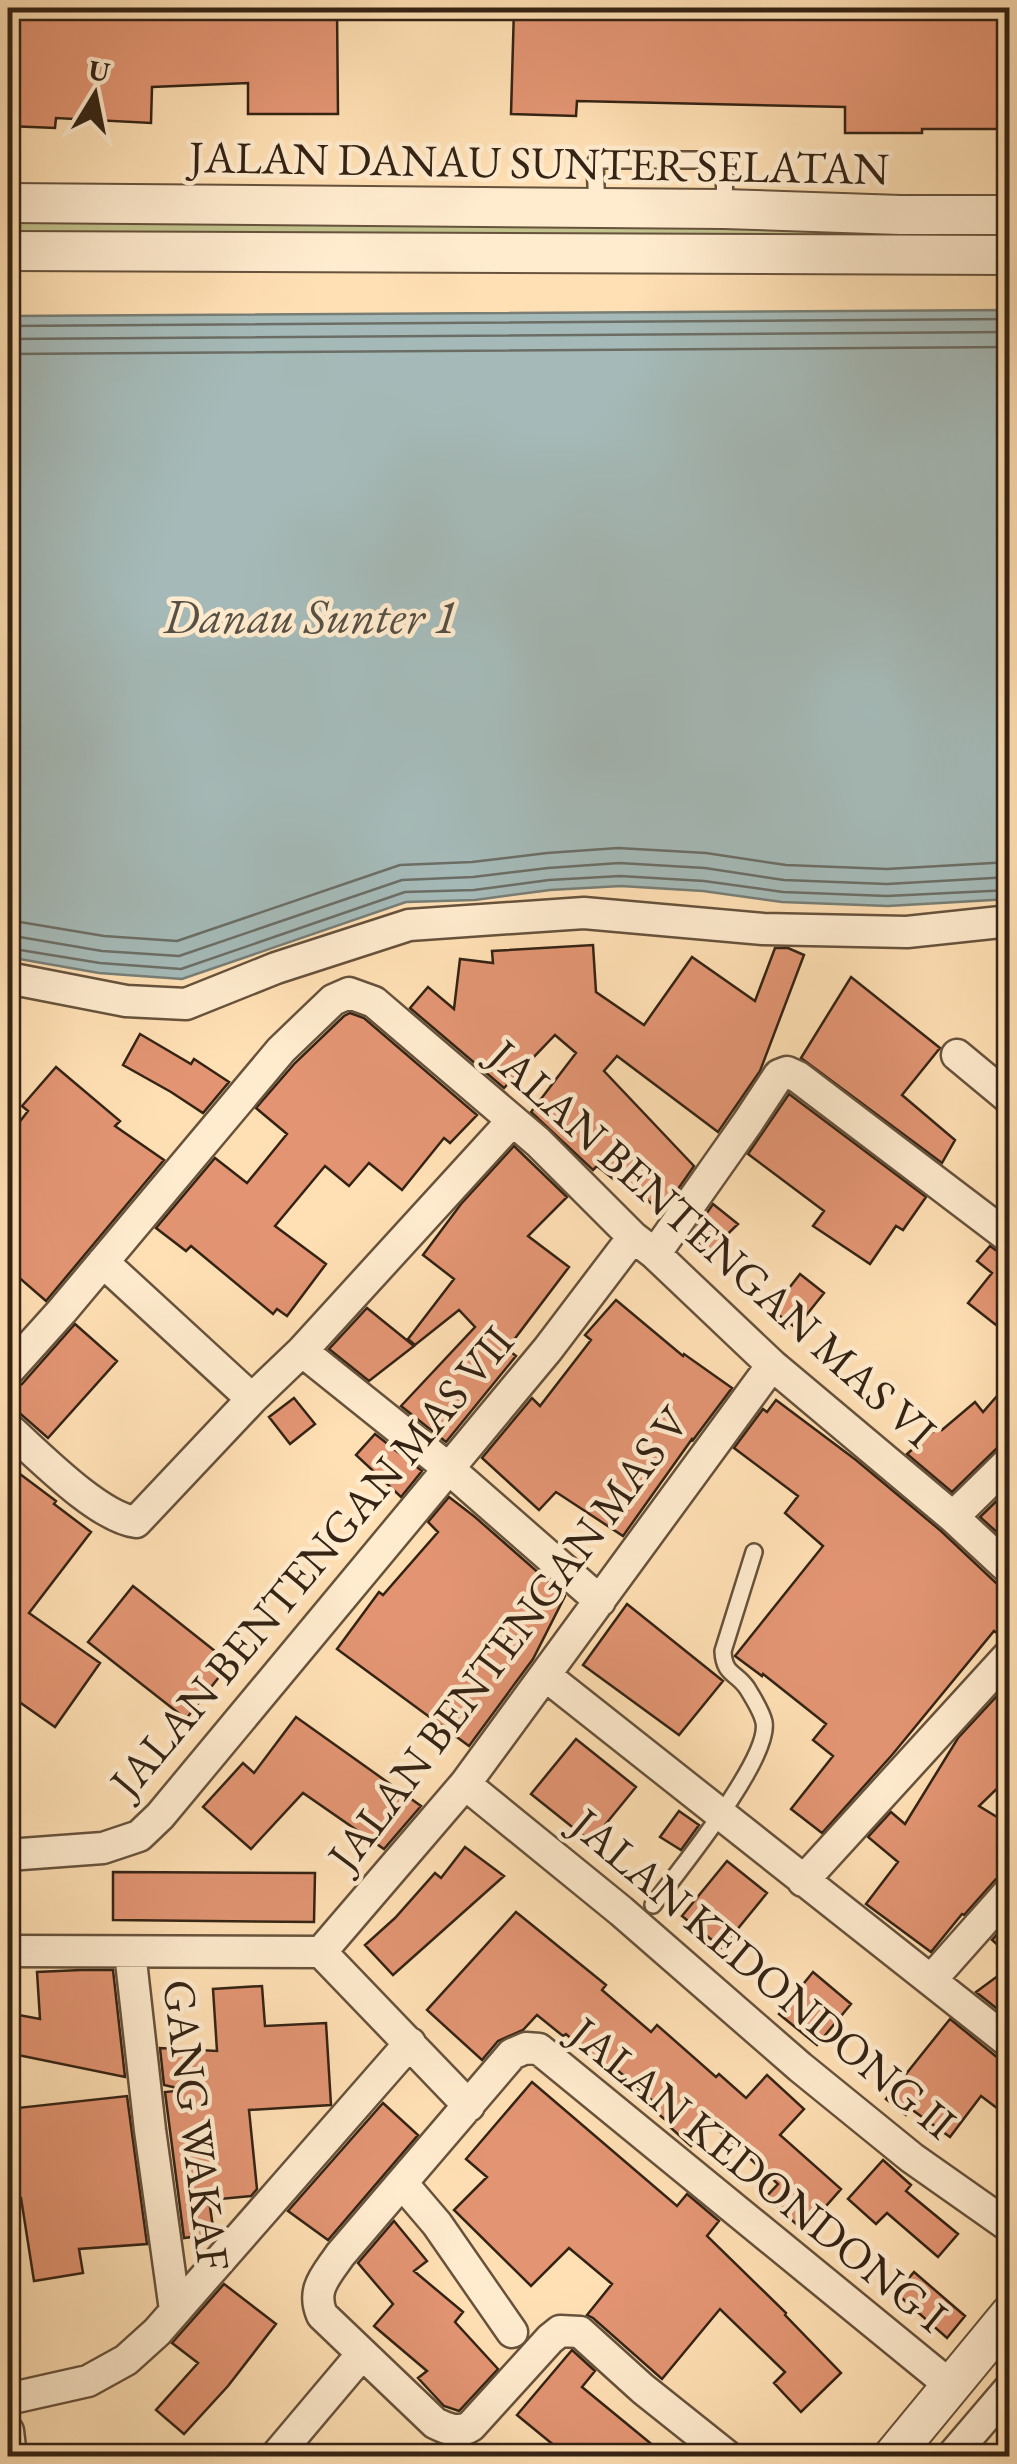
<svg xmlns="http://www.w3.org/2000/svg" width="1017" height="2464" font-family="'EB Garamond',serif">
<rect width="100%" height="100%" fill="#ffe0b4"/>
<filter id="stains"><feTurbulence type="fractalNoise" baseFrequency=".002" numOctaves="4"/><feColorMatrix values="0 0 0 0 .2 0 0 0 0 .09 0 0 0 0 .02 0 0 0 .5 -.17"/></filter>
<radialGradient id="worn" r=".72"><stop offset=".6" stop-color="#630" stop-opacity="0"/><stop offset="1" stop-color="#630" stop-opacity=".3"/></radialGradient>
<path fill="#c1c28c" stroke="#7a7250" stroke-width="2.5" d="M8,203L1010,215L1009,255L8,251Z"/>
<path fill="#a5bab8" stroke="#787e76" stroke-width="2.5" d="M1009,310V899L888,906L782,902L703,891L621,886L550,890L475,900L406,902L182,979L99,973L8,957V316Z"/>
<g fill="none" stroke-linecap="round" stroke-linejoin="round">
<path stroke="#6c6e66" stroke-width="2.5" d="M8,326L1010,319
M8,339L1010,332
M8,354L1010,347
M8,920L104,936L177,941L400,865L472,862L547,853L618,848L706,853L786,865L887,869L1010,862
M8,935L102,951L179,956L402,880L473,877L548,868L619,863L705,868L784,880L887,884L1010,877
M8,948L100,963L181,969L405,892L474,890L549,880L620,876L704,881L783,892L887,896L1010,890"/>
</g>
<path fill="#e39573" stroke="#342314" stroke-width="2.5" d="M8,8H337L338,114H248V83L152,87L151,123L56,118L55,128L8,126Z
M514,8H1010V129H922V133H845V107L577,101L576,116L511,114Z
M593,945L596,992L644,1025L692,957L755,1001L775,948H788L804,955L760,1071L718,1132L617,1056L604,1071L694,1166L662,1212L620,1178L617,1182L597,1166L593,1170L531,1112L576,1053L555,1035L504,1088L410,1008L428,987L454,1009L460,959L493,963L492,951Z
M851,977L940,1048L902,1095L955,1140L942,1163L801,1058Z
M350,1013L364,1018L477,1115L450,1143L444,1138L402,1190L369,1163L349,1186L325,1166L275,1226L326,1264L287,1316L277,1309L273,1314L191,1246L186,1251L156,1228L215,1158L247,1183L287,1134L256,1108L295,1063L344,1016Z
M140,1034L191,1064L194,1059L229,1082L203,1113L171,1092L123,1065Z
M56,1067L120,1121L115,1126L164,1160L46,1301L8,1268V1137L28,1111L22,1106Z
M789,1094L926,1197L903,1230L896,1226L870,1264L813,1226L824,1211L748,1154Z
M514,1146L567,1197L528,1236L569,1267L507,1349L516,1356L446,1442L401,1406L475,1327L459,1310L415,1345L408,1339L454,1279L423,1255L461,1204Z
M713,1204L738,1224L708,1253L691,1236Z
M990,1246L1000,1253L1010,1256V1336L968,1303L992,1273L977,1261Z
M800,1274L824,1293L796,1328L772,1310Z
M616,1300L683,1356L684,1354L732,1388L693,1440L692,1439L623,1536L556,1492L539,1510L482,1458L532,1398L540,1406L591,1340L585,1335Z
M367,1308L414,1346L369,1381L329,1349Z
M75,1324L117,1361L48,1438L8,1403V1391L22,1384Z
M1010,1381V1443L997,1448L952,1492L907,1454L939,1426L942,1430L975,1402L983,1412Z
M294,1398L315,1424L290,1444L269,1417Z
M776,1400L856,1460L941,1531L997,1584L1010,1588V1636L1003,1637L994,1631L892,1755L822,1833L791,1809L833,1756L813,1740L826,1724L763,1674L762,1676L735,1656L823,1546L785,1513L798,1496L734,1448L763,1409L767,1412Z
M375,1434L422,1471L401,1497L356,1455Z
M8,1465L56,1501L54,1504L91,1532L29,1613L100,1663L55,1727L8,1694Z
M1010,1488V1544L980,1517Z
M449,1497L475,1517L565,1596L533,1659L469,1746L337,1649L379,1592L383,1595L438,1532L428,1522Z
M133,1586L230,1663L186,1719L88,1642Z
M627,1604L723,1681L679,1735L583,1665Z
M1010,1682V1776L979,1806L1010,1825V1873L996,1879L964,1915L962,1914L931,1952L866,1904L898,1862L868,1837L891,1812L905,1824L958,1738Z
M296,1717L421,1806L384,1849L303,1793L251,1849L203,1807L243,1763L254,1773Z
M576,1739L636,1787L591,1842L531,1794Z
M679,1811L699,1825L681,1850L660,1837Z
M465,1847L504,1876L393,1975L365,1945L395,1918L435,1873L441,1878Z
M727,1861L767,1893L722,1948L682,1916Z
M113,1872L315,1873L314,1922L113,1920Z
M516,1912L606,1985L602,1990L651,2032L657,2025L716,2077L719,2074L746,2098L767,2075L804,2109L780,2135L841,2189L804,2231L766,2197L778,2184L711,2123L691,2146L671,2128L673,2126L651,2108L655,2103L615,2068L611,2073L566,2034L563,2036L537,2015L523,2030L498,2041L482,2060L427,2010Z
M1010,1920V1956L992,1940Z
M1010,1967V2019L976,1992Z
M81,1970H113L125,2077L8,2053V2013L40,2019L37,1972Z
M813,1972L851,2004L817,2045L779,2014Z
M262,1986L265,2026L326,2023L331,2105L249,2110L257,2189L251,2196L209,2200L214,2234L184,2238L165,2092L186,2090L164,2085L160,2048L217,2051L213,1989Z
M950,2019L998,2058L1010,2061V2118L981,2096L950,2137L911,2109L906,2115L886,2099Z
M532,2082L677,2206L687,2194L719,2221L707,2236L786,2313L785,2315L841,2373L801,2412L774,2383L785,2372L720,2309L662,2379L593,2318L587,2315L612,2284L569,2248L531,2286L454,2210L487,2177L466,2159Z
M127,2096L147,2244L79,2249L83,2273L34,2281L21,2198H16L8,2109Z
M383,2103L418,2135L328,2240L288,2211Z
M883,2160L911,2185L906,2191L958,2234L938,2257L887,2213L876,2224L848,2199Z
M394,2221L427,2261L414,2271L463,2312L455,2322L498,2369L459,2411L444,2406L418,2378L427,2371L374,2326L393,2304L358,2263Z
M914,2272L965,2316L947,2338L896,2293Z
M224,2284L276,2324L228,2386L184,2434L156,2410L198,2363L172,2343Z
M572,2350L595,2371L582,2387L666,2456H567L517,2415Z"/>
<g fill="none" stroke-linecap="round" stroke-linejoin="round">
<g stroke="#67523c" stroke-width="20">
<path id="service" d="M597,208L595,163L598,160H723L725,164L724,209
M653,1905C676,1874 771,1759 764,1722C762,1713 752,1696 747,1688C736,1672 724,1675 723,1651L754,1552"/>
</g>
<g stroke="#67523c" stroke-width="35">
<path id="minor" d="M8,978L126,1001L186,1004L276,968L409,925L584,913L763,929L907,932L1010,921
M957,1055L1010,1099
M655,1254L748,1122L779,1075L787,1072L798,1077L1010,1238
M103,1262L252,1399
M302,1351L448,1468L600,1601
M8,1371L62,1311L281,1050L333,1000L349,993L374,1002L538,1142L633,1237L655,1254L772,1365L953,1517L1010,1570
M8,1428C38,1455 98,1517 136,1522L252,1399L302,1351L512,1121
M953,1517L1010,1461
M546,1676L1010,2043
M465,1784L621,1911L800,2067L912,2158L1010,2227
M8,1855L103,1848L139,1836L160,1816L548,1349L633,1237
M803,1881L1010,1654
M8,1951L321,1952L465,1784L772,1365
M130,1952L150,2130L175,2310
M321,1952L469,2106
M931,1980L1010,1891
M402,2183L437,2224L512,2332
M8,2399L88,2381L126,2360L157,2332L410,2043
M8,2431L11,2456
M276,2456L362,2354
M727,2456L643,2389L580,2332L560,2331L550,2339L471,2426C459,2434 447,2429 435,2423L322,2315C311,2289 326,2276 340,2255L512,2054L526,2048L539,2049L951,2386
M952,2456L1010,2388"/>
</g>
<g stroke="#67523c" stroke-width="42">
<path id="tertiary" d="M8,203L724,209L901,215H1010
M8,251L1010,255
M893,2456L1010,2314"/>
</g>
<use href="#service" stroke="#ffebce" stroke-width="15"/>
<use href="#minor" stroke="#ffebce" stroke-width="30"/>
<use href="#tertiary" stroke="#ffebce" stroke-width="38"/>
</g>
<g text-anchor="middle" stroke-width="9" stroke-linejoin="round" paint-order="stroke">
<g font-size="45" fill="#342314" stroke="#ffebce">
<text transform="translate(539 162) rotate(1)" y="16">JALAN DANAU SUNTER SELATAN</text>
<text transform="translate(713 1243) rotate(42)" y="16">JALAN BENTENGAN MAS VI</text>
<text transform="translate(311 1561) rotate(-50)" y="16">JALAN BENTENGAN MAS VII</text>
<text transform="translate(508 1638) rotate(-53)" y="16">JALAN BENTENGAN MAS V</text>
<text transform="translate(764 1973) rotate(40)" y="16">JALAN KEDONDONG II</text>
<text transform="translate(197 2125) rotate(83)" y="16">GANG WAKAF</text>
<text transform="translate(759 2174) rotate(39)" y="16">JALAN KEDONDONG I</text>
</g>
<g font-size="48" font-style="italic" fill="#565045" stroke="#ffebce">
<text x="310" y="633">Danau Sunter 1</text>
</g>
</g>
<rect width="1017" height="2464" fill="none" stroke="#ffe0b4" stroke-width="40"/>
<rect x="10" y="10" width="997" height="2444" fill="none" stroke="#342314" stroke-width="5"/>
<rect x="20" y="20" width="977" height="2424" fill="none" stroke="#342314" stroke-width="2.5"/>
<g transform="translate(95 95) rotate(10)" stroke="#ffebce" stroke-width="8" paint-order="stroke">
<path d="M0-8L18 38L0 25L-18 38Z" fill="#342314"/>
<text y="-15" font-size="28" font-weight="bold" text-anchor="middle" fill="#342314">U</text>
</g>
<rect width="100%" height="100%" filter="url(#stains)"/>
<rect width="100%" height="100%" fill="url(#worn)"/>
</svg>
